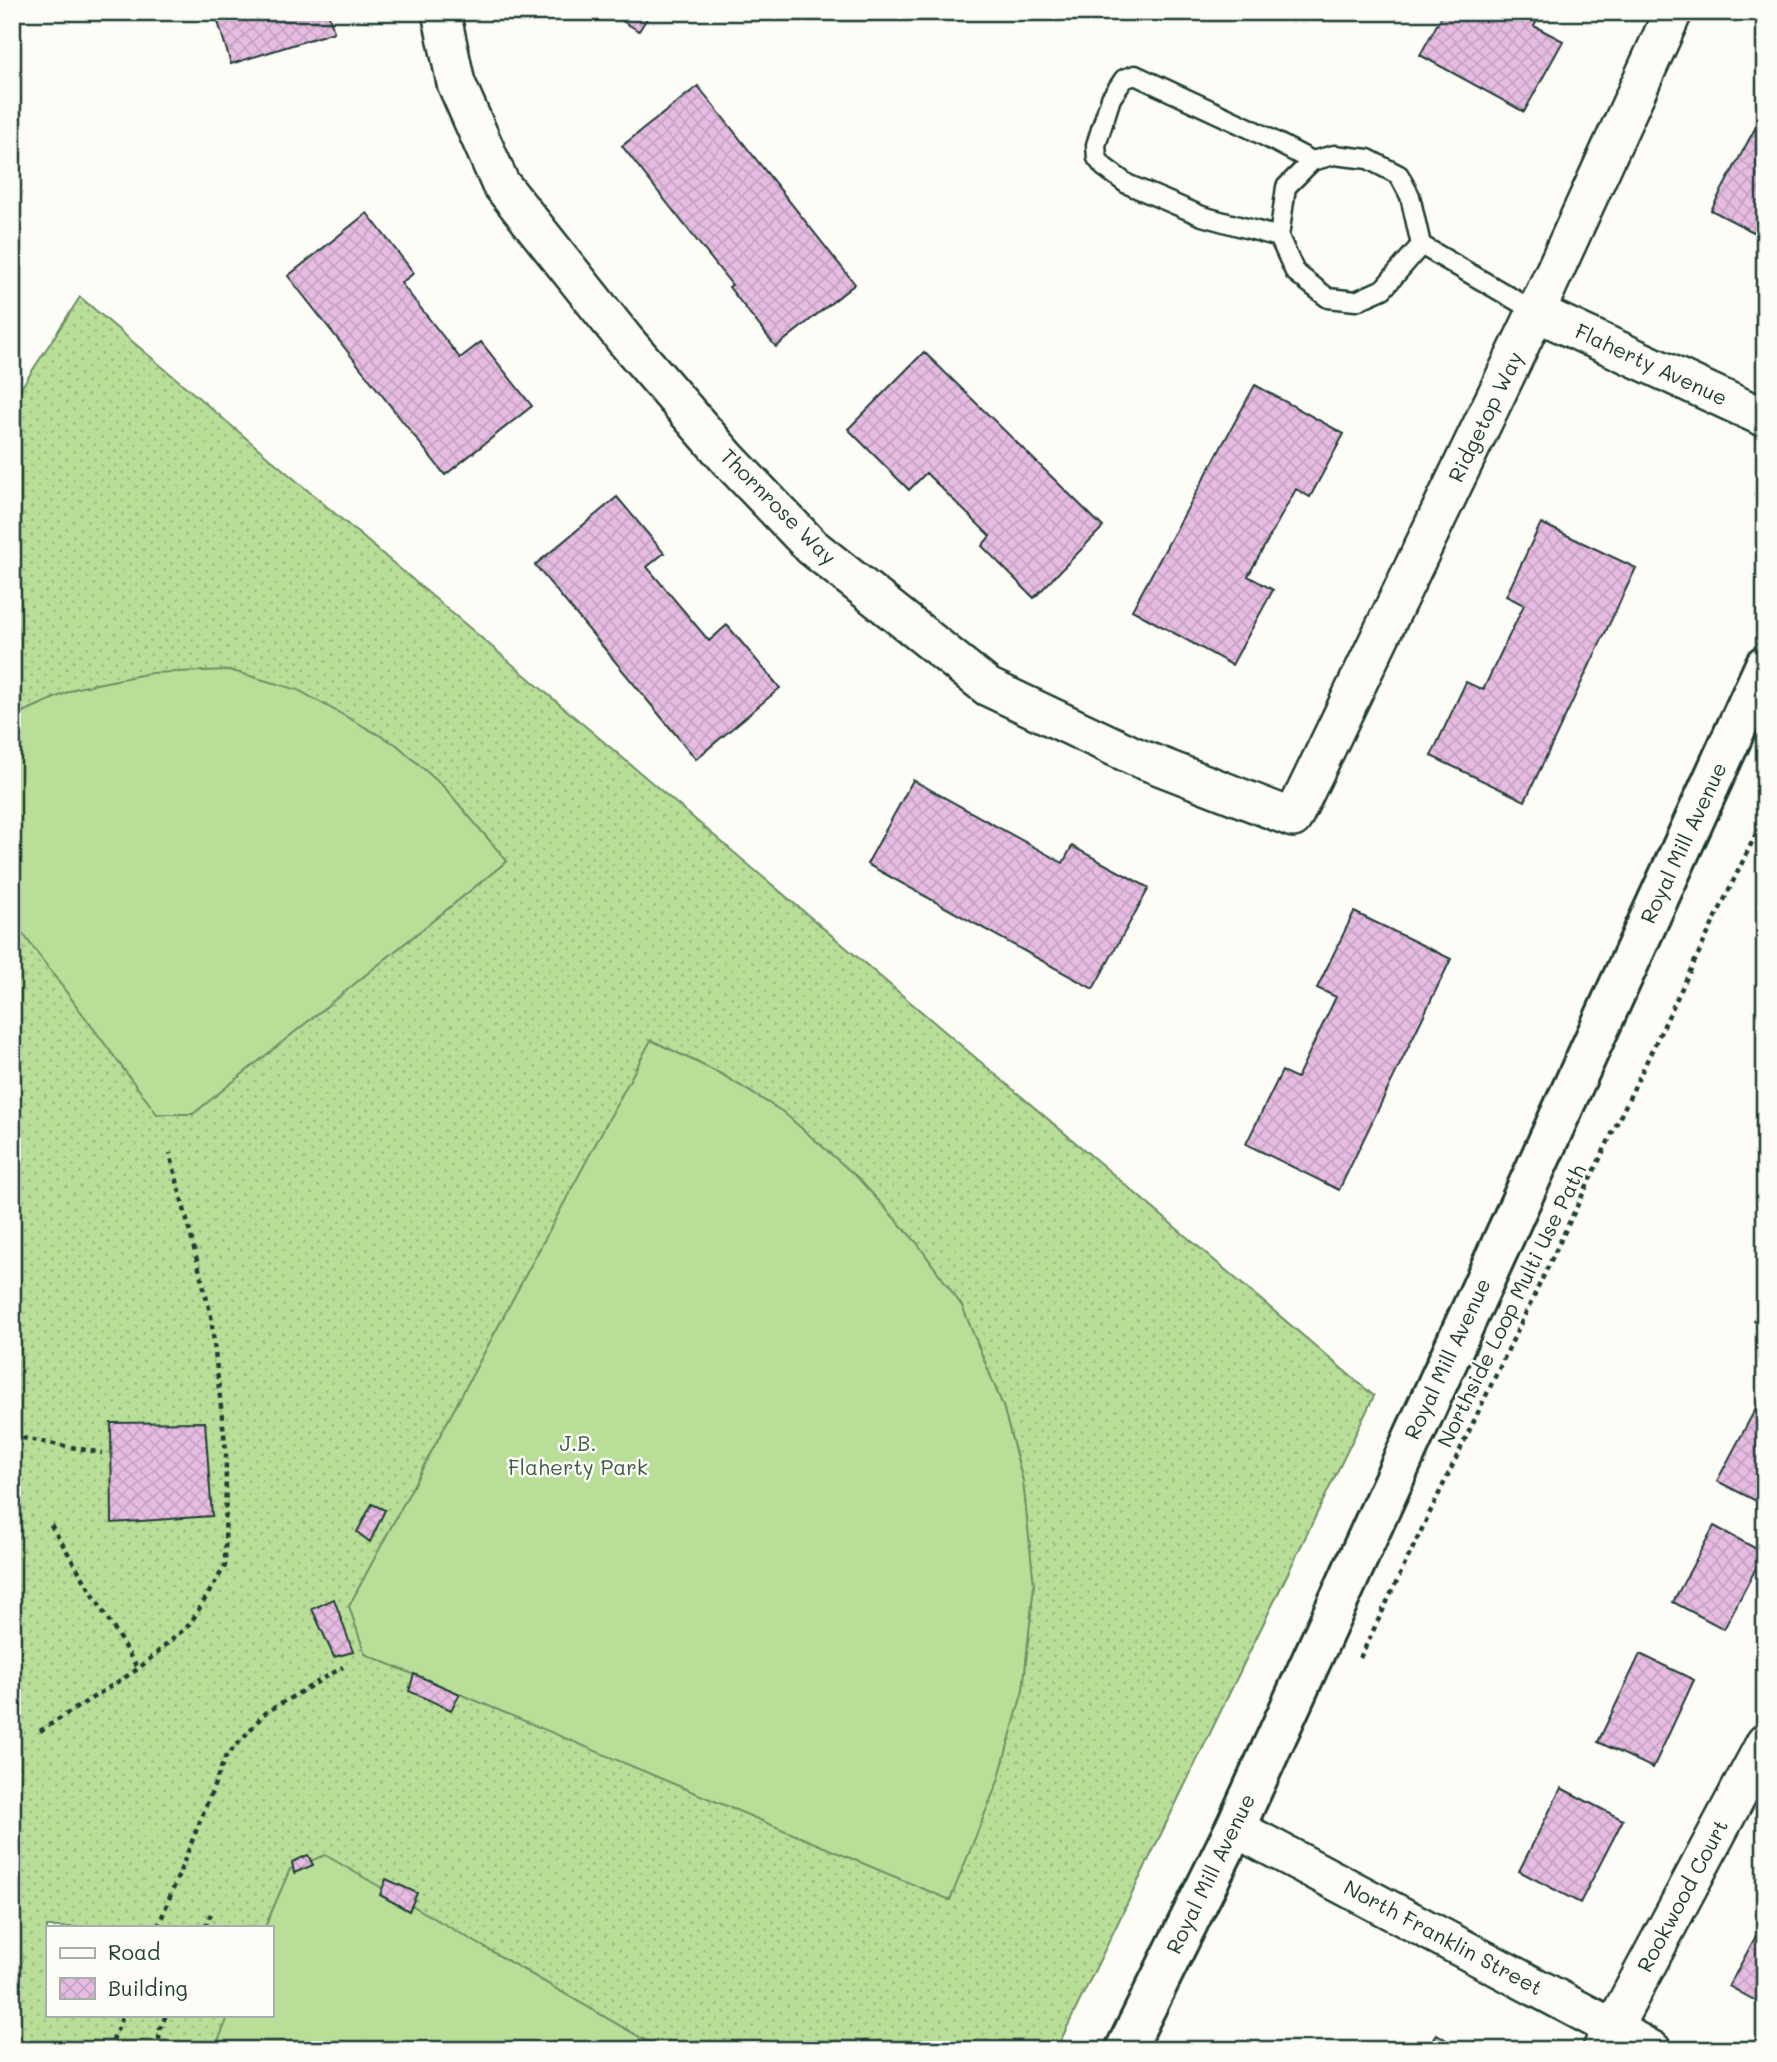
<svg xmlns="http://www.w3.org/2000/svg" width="1777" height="2062" font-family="Mali,sans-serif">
<defs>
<pattern id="grass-dots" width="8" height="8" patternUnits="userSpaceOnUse" patternTransform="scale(1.75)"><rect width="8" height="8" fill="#b9de98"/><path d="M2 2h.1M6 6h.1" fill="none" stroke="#9fbf84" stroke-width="1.8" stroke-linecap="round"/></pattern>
<pattern id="building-cross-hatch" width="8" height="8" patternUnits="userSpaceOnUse" patternTransform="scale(1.75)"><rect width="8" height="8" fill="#e7bce2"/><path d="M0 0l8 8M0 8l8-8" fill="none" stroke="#c6a2c2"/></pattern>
</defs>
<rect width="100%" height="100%" fill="#fdfcf7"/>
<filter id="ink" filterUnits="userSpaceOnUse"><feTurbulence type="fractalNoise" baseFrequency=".0143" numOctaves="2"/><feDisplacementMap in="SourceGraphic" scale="14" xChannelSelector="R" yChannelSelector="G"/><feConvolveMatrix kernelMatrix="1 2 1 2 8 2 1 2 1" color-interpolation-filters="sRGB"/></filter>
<g filter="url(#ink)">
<path fill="url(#grass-dots)" stroke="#6c8e66" stroke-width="2" fill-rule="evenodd" d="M80,297L1374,1396L1056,2050H12V402ZM47,1927H271V2015H47Z"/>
<path fill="#b9de98" stroke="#6c8e66" stroke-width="2" d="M229,670L298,690L397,745L445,788L507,861L193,1114H157L12,919V717L77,688L151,673Z
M651,1040L721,1074L783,1112L857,1177L917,1243L962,1306L1003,1406L1023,1481L1034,1585L1023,1690L998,1781L950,1900L365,1654L349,1606Z
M325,1855L662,2050H214L229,2015H271V1927H265L290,1869Z"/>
<path fill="url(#building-cross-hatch)" stroke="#1f3d34" stroke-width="2" d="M215,12H328L334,32L231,64Z
M607,12H651L639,31Z
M1444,12H1542L1534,26L1563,41L1524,112L1420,55Z
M698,86L855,284L776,347L729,287L732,285L622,146Z
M1765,110V238L1711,210Z
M367,213L414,273L401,283L460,358L481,342L532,406L445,475L288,276Z
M924,352L1103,527L1034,598L982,546L990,536L926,473L909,490L848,429Z
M1255,385L1344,434L1310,497L1296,489L1248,576L1273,590L1232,665L1132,610Z
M617,497L664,553L647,567L709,641L727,625L780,688L696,759L535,565Z
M1541,523L1636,568L1525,801L1431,756L1466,682L1483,690L1524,605L1506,596Z
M913,780L1063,863L1072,846L1149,888L1093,989L867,864Z
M1354,912L1451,959L1339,1190L1246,1144L1282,1071L1297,1078L1336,997L1317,988Z
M1764,1294H1765V1326L1754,1321Z
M1765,1391V1498L1762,1504L1717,1481Z
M205,1422L212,1516L112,1523L111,1423Z
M372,1504L385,1510L370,1542L357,1532Z
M1714,1526L1764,1553L1724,1629L1673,1602Z
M334,1599L353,1652L334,1657L312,1609Z
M1640,1654L1694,1680L1653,1768L1598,1742Z
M414,1674L460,1694L451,1710L409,1691Z
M1561,1788L1623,1820L1580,1903L1519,1871Z
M308,1855L313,1865L294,1873L292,1862Z
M386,1879L417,1893L409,1911L380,1895Z
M1765,1919V2006L1729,1986Z
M1437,2034L1462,2050H1427Z"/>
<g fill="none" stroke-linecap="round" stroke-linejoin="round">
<g stroke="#1f3d34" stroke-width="23">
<path id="service" d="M1279,237L1202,216L1127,184L1104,167L1097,158L1096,145L1111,98L1124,79L1135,75L1249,128L1312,161
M1421,245L1383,289L1356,301L1328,298L1295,272L1279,237L1286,187L1312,161L1334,155L1368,159L1399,175L1410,196L1421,245L1536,312"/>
</g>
<g stroke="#1f3d34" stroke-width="42">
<path id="minor" d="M441,12L456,83L500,183L625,340L728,459L812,547L988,687L1136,757L1293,818L1536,312L1673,12
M1536,312L1765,418
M1235,1828L1613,2028L1652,2050
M1602,2049L1765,1743"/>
</g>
<g stroke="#1f3d34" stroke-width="44">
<path id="secondary" d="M1125,2050L1235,1828L1765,665"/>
</g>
<path stroke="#1f3d34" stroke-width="4.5" stroke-dasharray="5 5" stroke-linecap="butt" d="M12,1436L102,1453
M51,1525L138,1669
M1360,1658L1765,815
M40,1731L138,1669L190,1624L225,1566L226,1452L211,1316L170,1153
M158,1927L225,1758L265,1713L343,1667
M205,1927L211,1914
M109,2050L123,2015
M158,2050L160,2029L166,2015"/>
<use href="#service" stroke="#fdfcf7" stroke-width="18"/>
<use href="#minor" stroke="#fdfcf7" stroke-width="37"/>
<use href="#secondary" stroke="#fdfcf7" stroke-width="38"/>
</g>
</g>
<g text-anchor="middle" stroke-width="5" stroke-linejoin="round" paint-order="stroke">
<g font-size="21" fill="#1f3d34" stroke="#fdfcf7">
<text transform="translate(1651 365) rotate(25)" y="7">Flaherty Avenue</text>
<text transform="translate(1486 417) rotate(-64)" y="7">Ridgetop Way</text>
<text transform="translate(778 507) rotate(45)" y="7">Thornrose Way</text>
<text transform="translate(1684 843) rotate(-65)" y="7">Royal Mill Avenue</text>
<text transform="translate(1512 1306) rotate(-64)" y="7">Northside Loop Multi Use Path</text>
<text transform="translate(1448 1359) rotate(-65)" y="7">Royal Mill Avenue</text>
<text transform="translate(1211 1874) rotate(-64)" y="7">Royal Mill Avenue</text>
<text transform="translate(1683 1896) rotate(-62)" y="7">Rookwood Court</text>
<text transform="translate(1443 1938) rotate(28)" y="7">North Franklin Street</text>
</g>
<g font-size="21" fill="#3e5d48" stroke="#fdfcf7">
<text x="578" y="1451">J.B.<tspan x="578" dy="24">Flaherty Park</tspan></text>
</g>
</g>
<rect width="1777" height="2062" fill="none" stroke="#fdfcf7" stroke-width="42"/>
<rect x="21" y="21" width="1735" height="2020" fill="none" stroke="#1f3d34" stroke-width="2.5" filter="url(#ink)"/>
<rect x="46" y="1926" width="228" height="91" fill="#fdfcf7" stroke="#a4b0a9" stroke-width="2"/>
<rect x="60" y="1948" width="35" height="10" fill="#fdfcf7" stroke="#a4b0a9" stroke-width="2"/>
<text x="108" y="1960" font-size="21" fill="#1f3d34">Road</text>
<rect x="60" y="1978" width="35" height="21" fill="url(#building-cross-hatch)" stroke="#a4b0a9" stroke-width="2"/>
<text x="108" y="1996" font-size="21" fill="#1f3d34">Building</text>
</svg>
